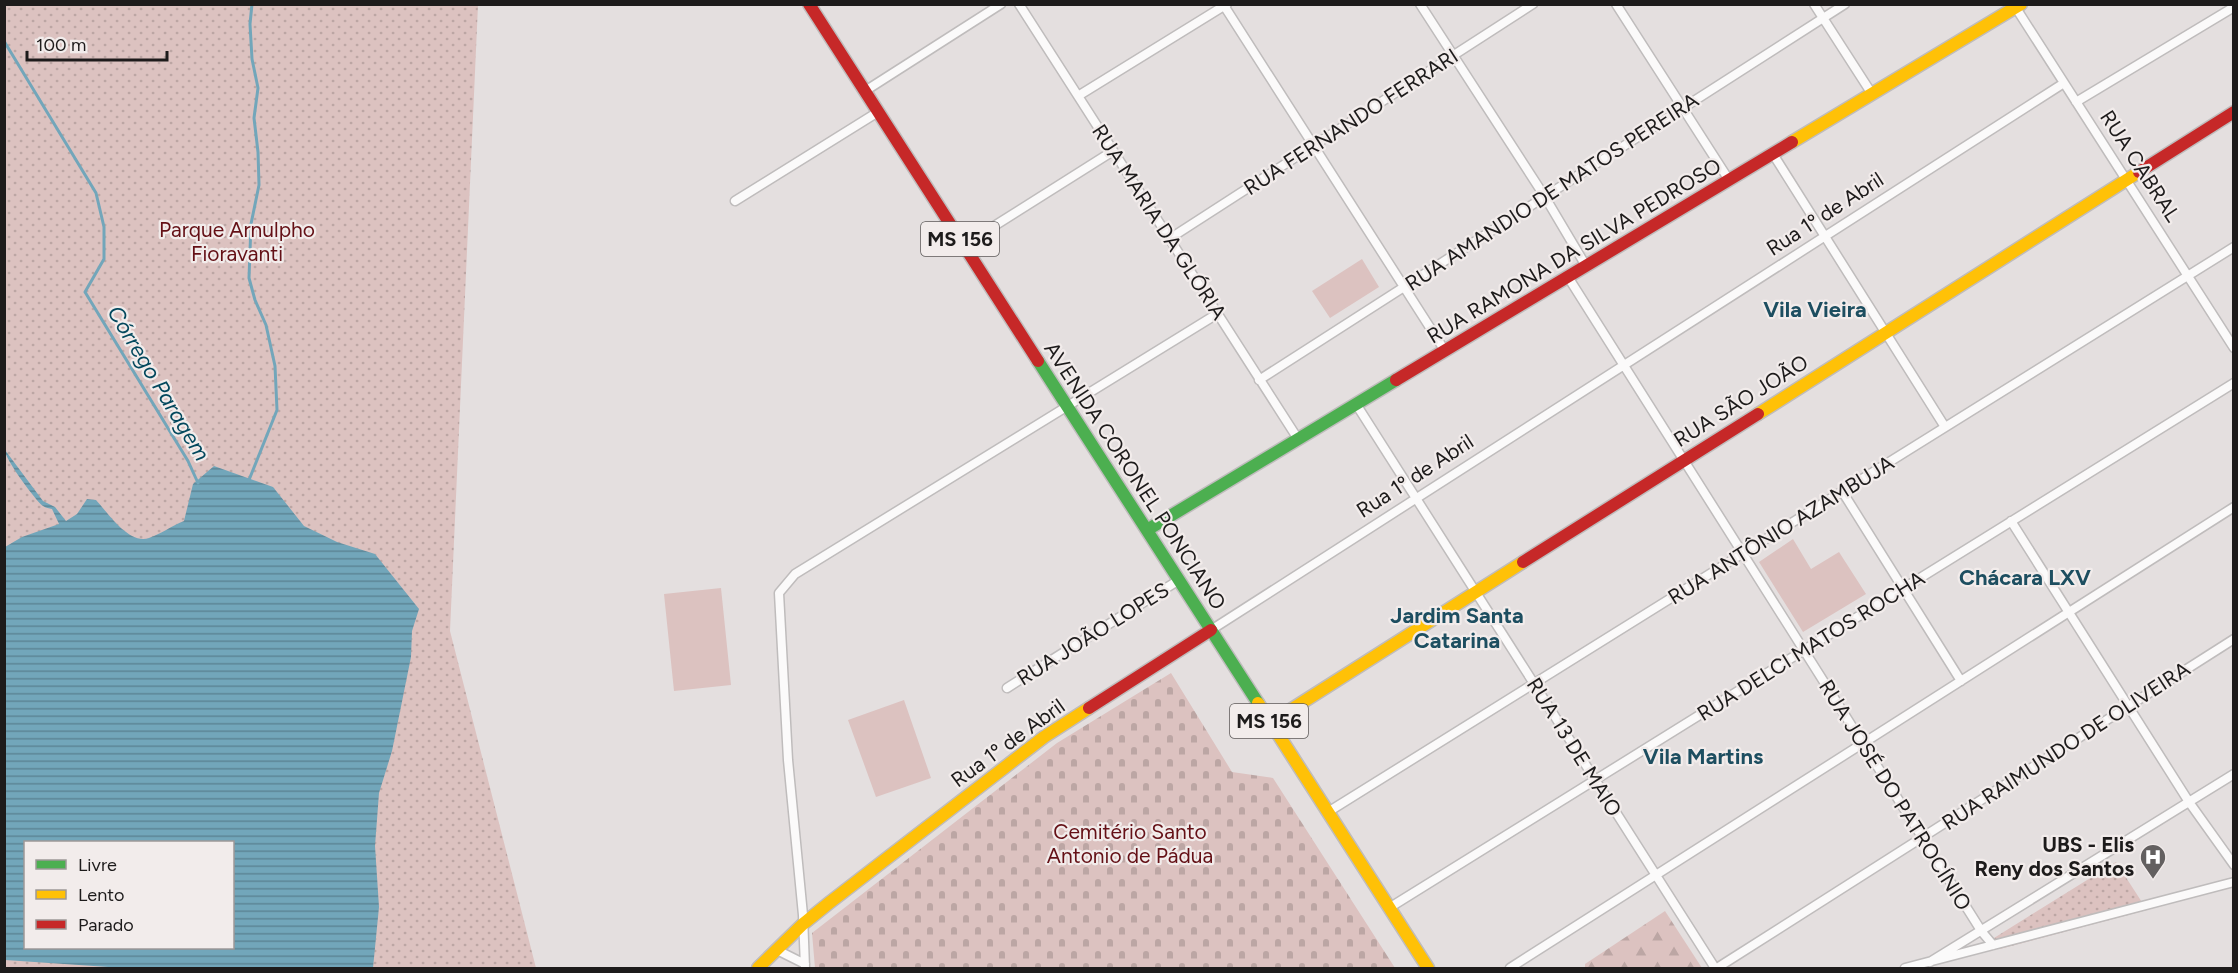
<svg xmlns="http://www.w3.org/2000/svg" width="2238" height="973" font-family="Figtree,sans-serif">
<defs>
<pattern id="forest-firs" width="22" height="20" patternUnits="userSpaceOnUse" patternTransform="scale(1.5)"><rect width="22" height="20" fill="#dcc2c0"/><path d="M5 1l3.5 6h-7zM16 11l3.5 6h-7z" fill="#bca6a4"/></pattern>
<pattern id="cemetery-stones" width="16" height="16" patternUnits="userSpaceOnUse" patternTransform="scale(1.5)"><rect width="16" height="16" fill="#dcc2c0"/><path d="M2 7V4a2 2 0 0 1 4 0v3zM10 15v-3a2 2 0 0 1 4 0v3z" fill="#bca6a4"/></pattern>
<pattern id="park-dots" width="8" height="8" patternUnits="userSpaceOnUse" patternTransform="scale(1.5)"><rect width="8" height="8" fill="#dcc2c0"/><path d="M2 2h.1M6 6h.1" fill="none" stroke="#bca6a4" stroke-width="1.8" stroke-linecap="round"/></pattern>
<pattern id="water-rules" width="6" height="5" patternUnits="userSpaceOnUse" patternTransform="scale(1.5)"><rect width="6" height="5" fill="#72a6ba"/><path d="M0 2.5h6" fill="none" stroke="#5d8696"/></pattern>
</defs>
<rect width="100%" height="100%" fill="#e4dfdf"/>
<path fill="url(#forest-firs)" d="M1665,911L1702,968H1585V964Z"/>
<path fill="url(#cemetery-stones)" d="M1171,673L1232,772L1273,778L1395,968H815L812,933L1057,743Z"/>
<path fill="url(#park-dots)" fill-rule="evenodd" d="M7,4L478,5L450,631L536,968H5L4,6ZM26,842H232V948H26Z
M2116,862L2147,910L2000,949L1994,938Z"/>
<path fill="#dcc2c0" d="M1362,259L1379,287L1330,318L1312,291Z
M1793,539L1811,569L1839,552L1866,594L1803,632L1759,562Z
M721,588L731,685L674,691L664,594Z
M904,700L931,778L876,797L848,720Z"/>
<path fill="url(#water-rules)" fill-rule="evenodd" d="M5,450L43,501L55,507L66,521L77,514L87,499L96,500C108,513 129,545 149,538C161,534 171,526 184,521L193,484L214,466L273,487L304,526L337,542L375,554L419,609L412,631L411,657L392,751L379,793L375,846L379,907L373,968H123L5,960V547L22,537L59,524L52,509C49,508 46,508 43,506C36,501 4,458 5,450ZM26,842H232V948H26Z"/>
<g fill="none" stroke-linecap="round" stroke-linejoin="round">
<path stroke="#72a6ba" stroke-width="3" d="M4,41L96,193L104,227V259L85,292L188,461L198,483
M249,480L277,410L275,366L266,325L255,300L249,278L251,224L259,185L258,152L254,118L258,88L252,59L250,24L252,4"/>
<g stroke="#bfbcbc" stroke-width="11">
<path id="street" d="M1019,4L1298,439
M1223,4L1445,351
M1420,4L1545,197L1586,266
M1616,4L1729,180
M1814,4L1872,94
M2016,8L2234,348
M865,91L1001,4
M1078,96L1227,4
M2076,102L2234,7
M1773,154L1945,427
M735,201L878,112
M1169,239L1533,4
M964,245L1113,151
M1568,277L1982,932L1993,945
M1259,380L1845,4
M1356,404L1715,968
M1842,491L1961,681
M2011,521L2189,802L2234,865
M1211,630L2064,83
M1007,688L1179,580
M1328,812L2234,247
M1389,908L2234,383
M777,950L805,964
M1930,962L2234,774
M805,968L803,915L788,760L779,593L795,574L1217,314
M1510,968L2234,507
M1717,968L2234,639
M1905,968L2234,882"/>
</g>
<g stroke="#bfbcbc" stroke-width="15">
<path id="fast" d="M1038,361L1258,703
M1147,530L1396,380"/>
</g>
<g stroke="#bfbcbc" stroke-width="15">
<path id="slow" d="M1792,142L2021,4
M1758,414L2139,172
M1258,703L1428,968
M1270,723L1523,562
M758,968L803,924L829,903L1044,737L1089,708"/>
</g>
<g stroke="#bfbcbc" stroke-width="15">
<path id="jam" d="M809,4L1038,361
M2139,172L2234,112
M1396,380L1792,142
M1523,562L1758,414
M1089,708L1211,630"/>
</g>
<use href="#street" stroke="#fbfafa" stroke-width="8"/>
<use href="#fast" stroke="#4caf50" stroke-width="12"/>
<use href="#slow" stroke="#ffc107" stroke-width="12"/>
<use href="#jam" stroke="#c62828" stroke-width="12"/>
</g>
<defs>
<g id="hospital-pin" transform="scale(1.35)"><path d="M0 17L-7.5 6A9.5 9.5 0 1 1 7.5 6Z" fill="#636060" stroke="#f2eceb"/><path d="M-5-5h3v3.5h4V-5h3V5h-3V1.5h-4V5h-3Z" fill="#fff"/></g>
</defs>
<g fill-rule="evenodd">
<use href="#hospital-pin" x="2153" y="857"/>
</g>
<g text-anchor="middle" stroke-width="4.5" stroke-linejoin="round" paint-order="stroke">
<g fill="#f2eceb" stroke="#5d5a59" stroke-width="1.5">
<rect x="921" y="222" width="78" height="34" rx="4.5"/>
<rect x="1230" y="704" width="78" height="34" rx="4.5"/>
</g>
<g font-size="20" font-weight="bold" fill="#1d1b1b">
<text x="960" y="246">MS 156</text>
<text x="1269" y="728">MS 156</text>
</g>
<g font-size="21" fill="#1d1b1b" stroke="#f2eceb">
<text transform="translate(1351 122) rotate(-33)" y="7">RUA FERNANDO FERRARI</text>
<text transform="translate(2140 166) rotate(57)" y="7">RUA CABRAL</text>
<text transform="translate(1552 192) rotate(-33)" y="7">RUA AMANDIO DE MATOS PEREIRA</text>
<text transform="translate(1825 214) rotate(-33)" y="7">Rua 1º de Abril</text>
<text transform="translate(1159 222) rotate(57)" y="7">RUA MARIA DA GLÓRIA</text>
<text transform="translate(1574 251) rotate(-31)" y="7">RUA RAMONA DA SILVA PEDROSO</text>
<text transform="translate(1741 401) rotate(-32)" y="7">RUA SÃO JOÃO</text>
<text transform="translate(1135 476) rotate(57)" y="7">AVENIDA CORONEL PONCIANO</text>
<text transform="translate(1415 476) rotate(-33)" y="7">Rua 1º de Abril</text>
<text transform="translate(1781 530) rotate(-32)" y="7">RUA ANTÔNIO AZAMBUJA</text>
<text transform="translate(1093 634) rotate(-32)" y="7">RUA JOÃO LOPES</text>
<text transform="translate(1811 646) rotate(-32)" y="7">RUA DELCI MATOS ROCHA</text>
<text transform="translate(1008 743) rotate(-36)" y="7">Rua 1º de Abril</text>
<text transform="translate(2066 746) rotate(-33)" y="7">RUA RAIMUNDO DE OLIVEIRA</text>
<text transform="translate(1574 747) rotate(58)" y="7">RUA 13 DE MAIO</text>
<text transform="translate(1895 795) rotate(58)" y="7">RUA JOSÉ DO PATROCÍNIO</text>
</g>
<g font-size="21" fill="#641016" stroke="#f2eceb">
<text x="237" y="237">Parque Arnulpho<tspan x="237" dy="24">Fioravanti</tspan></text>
<text x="1130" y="839">Cemitério Santo<tspan x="1130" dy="24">Antonio de Pádua</tspan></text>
</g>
<g font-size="21" font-weight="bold" fill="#1d1b1b" stroke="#f2eceb" text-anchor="end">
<text x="2134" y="852">UBS - Elis<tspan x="2134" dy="24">Reny dos Santos</tspan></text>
</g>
<g font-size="22" font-weight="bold" fill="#1d4e60" stroke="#f2eceb">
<text x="1815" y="317">Vila Vieira</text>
<text x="2025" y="585">Chácara LXV</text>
<text x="1457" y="623">Jardim Santa<tspan x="1457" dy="25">Catarina</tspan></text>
<text x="1703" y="764">Vila Martins</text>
</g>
<g font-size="22" font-style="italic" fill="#03485d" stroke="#f2eceb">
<text transform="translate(159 383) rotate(59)" y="8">Córrego Paragem</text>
</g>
</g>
<rect width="2238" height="973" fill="none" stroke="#1d1b1b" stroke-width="12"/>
<rect x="24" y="841" width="210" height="108" fill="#f2eceb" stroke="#9d9898" stroke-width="1.5"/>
<rect x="36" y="860" width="30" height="9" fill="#4caf50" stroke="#9d9898" stroke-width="1.5"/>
<text x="78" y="871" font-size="18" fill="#1d1b1b">Livre</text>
<rect x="36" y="890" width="30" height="9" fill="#ffc107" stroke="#9d9898" stroke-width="1.5"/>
<text x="78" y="901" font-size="18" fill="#1d1b1b">Lento</text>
<rect x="36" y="920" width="30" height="9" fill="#c62828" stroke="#9d9898" stroke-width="1.5"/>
<text x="78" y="931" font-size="18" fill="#1d1b1b">Parado</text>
<path d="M27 51v9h140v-9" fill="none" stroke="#1d1b1b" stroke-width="3"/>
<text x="36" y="51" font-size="18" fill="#1d1b1b" stroke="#f2eceb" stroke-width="4.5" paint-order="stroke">100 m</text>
</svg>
